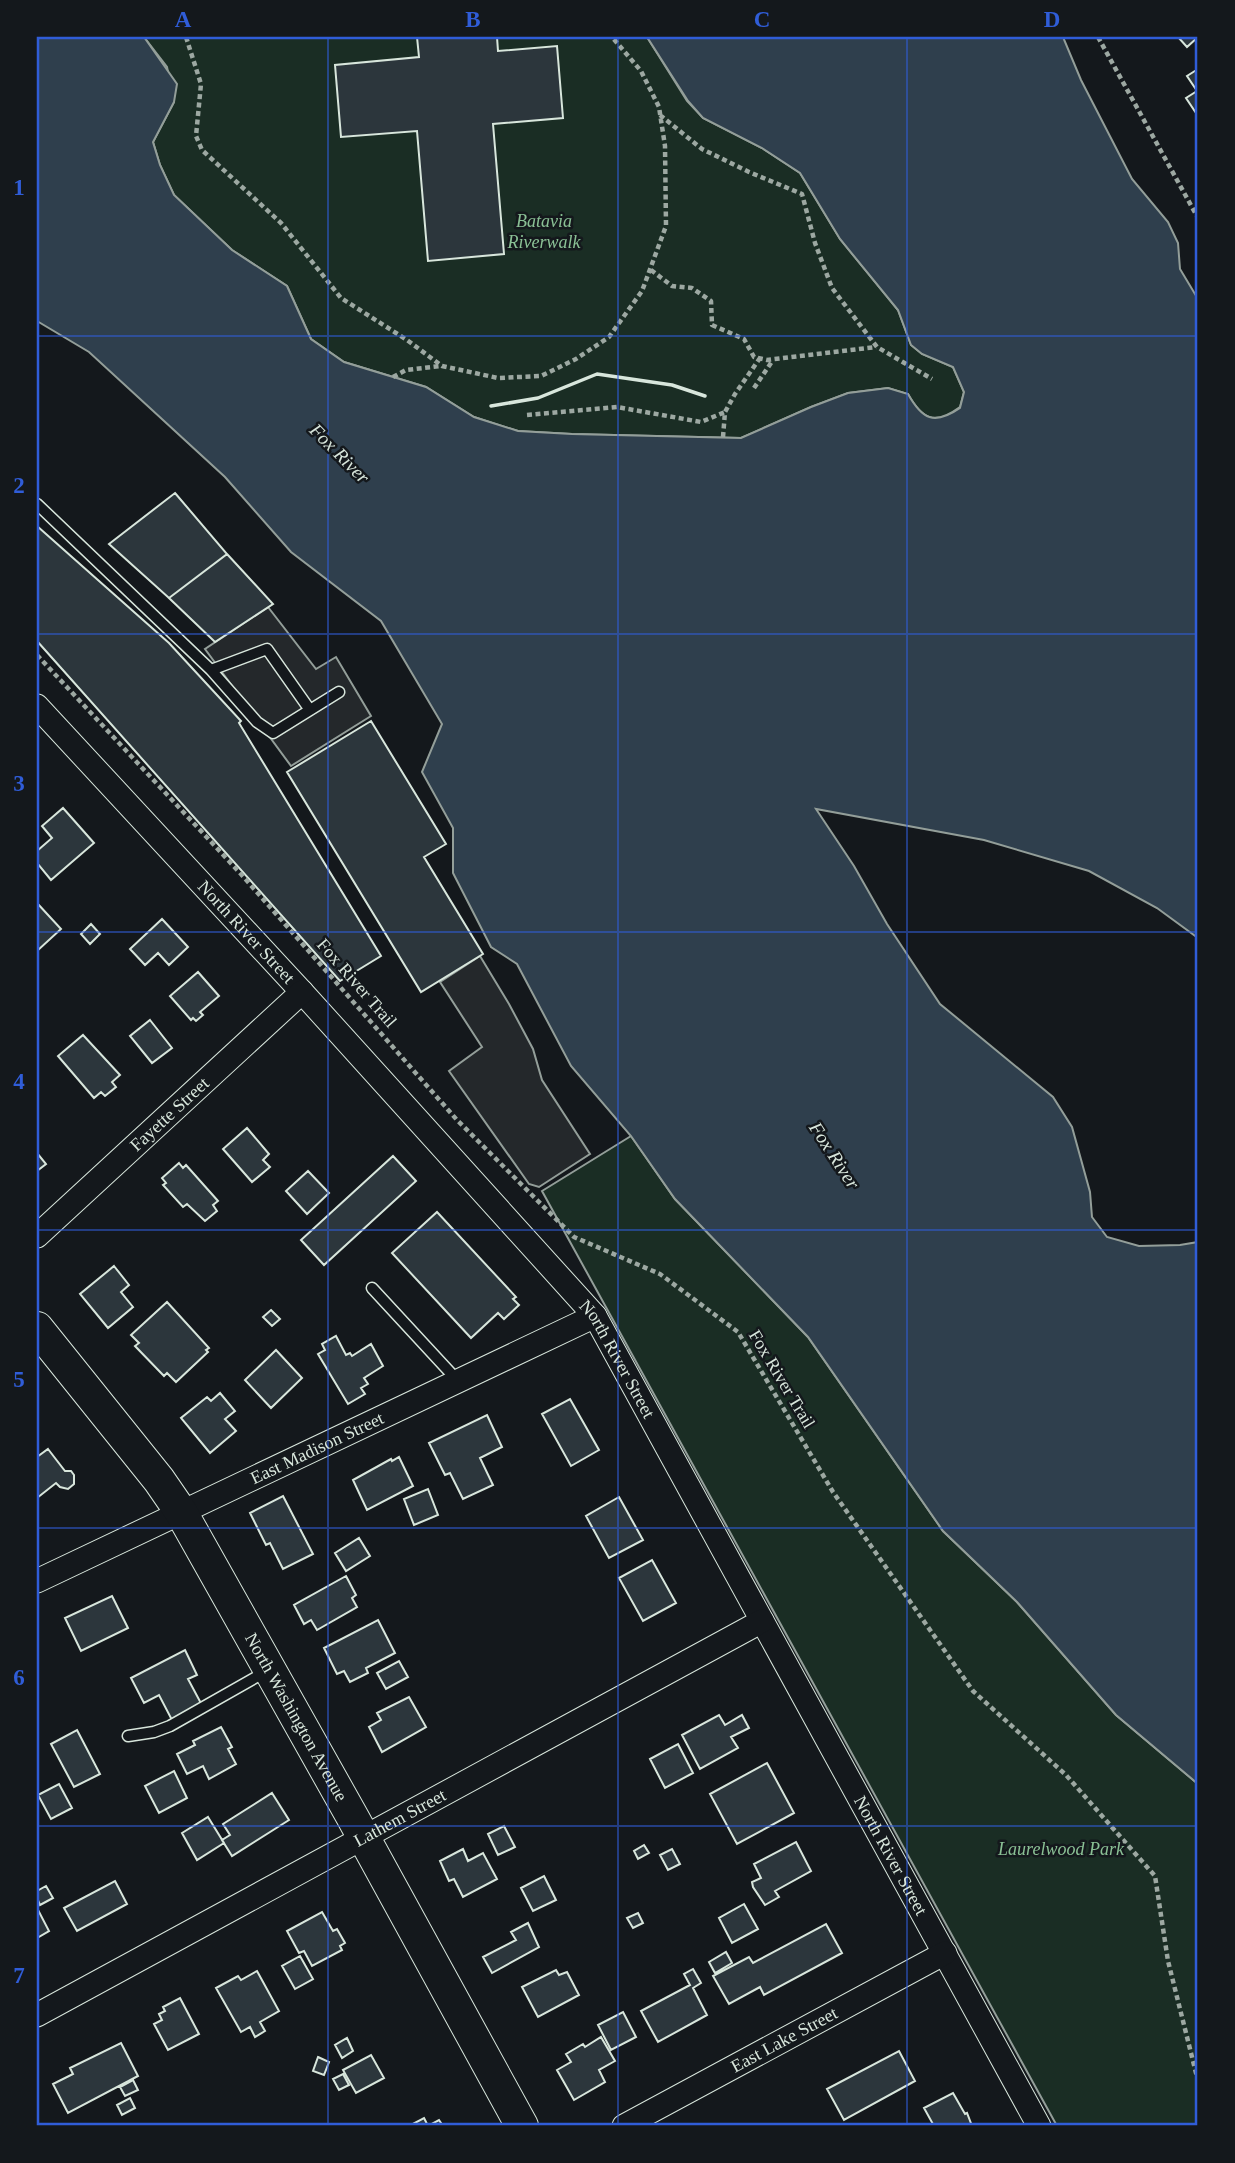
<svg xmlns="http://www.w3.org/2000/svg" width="1235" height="2163" font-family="'Times New Roman',serif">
<rect width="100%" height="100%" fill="#14181c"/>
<path fill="#1a2d24" stroke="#939e99" stroke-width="2" d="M144,37H647L687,101L703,118L762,148L800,173L840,239L898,310L911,345L922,354L953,367L964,392L960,407C934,426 922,419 908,394L888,388L848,393L811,407L741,438L572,434L518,431L474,417L426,387L344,362L311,339L287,286L232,250L174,195L160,165L153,142L174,102L167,67Z
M631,1136L675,1199L808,1337L943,1531L1017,1602L1116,1715L1198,1784V2126H1057L542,1191Z"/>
<path fill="#24282b" stroke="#939e99" stroke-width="2" d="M268,607L316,669L336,657L371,716L291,766L205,649Z
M480,956L509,1004L533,1049L542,1080L590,1154L539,1187L529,1184L449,1071L482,1047L440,982Z"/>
<path fill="#2f3f4d" stroke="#939e99" stroke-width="2" d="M37,37H144L177,84L174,102L153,142L160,165L174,195L232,250L287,286L311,339L344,362L426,387L474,417L518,431L572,434L741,438L811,407L848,393L888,388L908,394C922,419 934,426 960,408L964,392L953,367L922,354L911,345L898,310L840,239L800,173L762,148L703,118L688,101L647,37H1063L1081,80L1132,179L1168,222L1178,243L1180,269L1198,299V938L1157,908L1089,871L984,840L816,809L854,866L887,924L940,1004L1053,1097L1072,1127L1090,1192L1092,1217L1107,1237L1139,1246L1180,1245L1198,1242V1784L1116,1715L1017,1602L943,1531L808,1337L675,1199L631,1136L571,1066L517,964L491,947L453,873V828L422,772L442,724L381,621L291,552L225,477L89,352L37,321Z"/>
<path fill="#2c363c" stroke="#d8e6dc" stroke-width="2" d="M417,37H497L498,51L557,46L563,118L493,124L504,254L428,261L417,131L341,137L335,65L419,57Z
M1178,37H1198L1187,47Z
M1198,69V116L1186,98L1197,91L1187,76Z
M175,493L227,554L169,598L109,544Z
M37,526L169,643L241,721L239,723L381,956L340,981L37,641Z
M227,554L273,604L215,642L169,598Z
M371,721L446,844L424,857L483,954L421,992L287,772Z
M63,808L94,843L51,880L37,863V851L52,838L42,826Z
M37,903L61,929L37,951Z
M162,919L188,947L169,965L158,953L145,965L130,949Z
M91,924L100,934L90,944L81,934Z
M198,972L219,996L200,1012L203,1015L196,1021L193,1018L191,1020L170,996Z
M150,1020L172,1048L152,1063L130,1036Z
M83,1035L120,1075L112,1082L116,1087L105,1096L101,1092L94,1098L58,1056Z
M247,1128L269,1154L263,1160L270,1167L252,1182L223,1149Z
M37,1153L46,1164L37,1171Z
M393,1156L416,1181L324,1265L301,1240Z
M179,1163L183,1168L186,1165L218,1201L213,1205L217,1211L205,1221L187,1204L183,1207L163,1185L166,1183L162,1178Z
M308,1171L329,1193L307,1214L286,1191Z
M437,1212L516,1297L513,1299L519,1305L504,1319L498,1313L471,1338L392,1253Z
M114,1266L129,1285L121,1292L133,1307L108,1328L80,1294Z
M167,1302L209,1348L206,1350L208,1352L176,1382L167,1373L164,1376L135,1346L139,1343L131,1335Z
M271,1310L280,1319L272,1326L263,1317Z
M336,1336L346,1355L350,1353L352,1356L371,1344L383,1366L364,1378L368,1384L361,1388L365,1394L348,1404L318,1354L325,1350L322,1344Z
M276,1350L302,1378L271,1408L245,1380Z
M220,1393L235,1411L225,1419L236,1431L210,1453L181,1418L207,1397L211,1401Z
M570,1399L599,1450L571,1466L542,1414Z
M487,1415L502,1447L480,1458L493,1485L463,1499L450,1473L445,1475L429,1443Z
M48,1449L65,1471H71L74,1475V1484L68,1489L60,1487L56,1483L37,1498V1457Z
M399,1457L413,1486L367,1510L353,1480L391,1459L392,1461Z
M428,1489L438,1515L414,1525L404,1499Z
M283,1496L313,1554L283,1569L270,1543L266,1545L250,1513Z
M619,1497L643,1540L609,1558L586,1516Z
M359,1538L370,1556L346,1571L335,1553Z
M652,1560L676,1603L643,1621L619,1578Z
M346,1576L356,1595L352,1598L357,1607L317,1630L311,1620L304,1624L294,1605Z
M112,1596L128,1628L81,1651L65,1618Z
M378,1620L395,1653L366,1668L368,1673L350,1682L344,1671L337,1674L324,1648Z
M185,1650L197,1675L188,1679L203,1707L173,1722L159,1695L144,1703L131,1678Z
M399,1661L408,1677L386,1689L377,1673Z
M409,1697L426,1727L382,1752L369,1727L381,1720L377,1713Z
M719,1715L725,1725L742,1715L749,1728L731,1737L738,1748L700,1769L682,1735Z
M221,1727L232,1747L228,1749L236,1764L209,1779L203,1766L187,1774L177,1754L195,1745L193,1741Z
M77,1730L100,1774L74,1787L51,1744Z
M678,1744L693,1773L665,1788L650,1759Z
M767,1763L794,1813L737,1844L710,1794Z
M174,1771L187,1798L159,1813L145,1786Z
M59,1784L72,1808L51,1819L38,1795Z
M272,1793L289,1820L232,1856L222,1840L230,1835L223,1824Z
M208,1817L224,1843L197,1860L182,1833Z
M504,1826L515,1847L498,1855L488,1834Z
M796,1842L811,1871L775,1891L779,1897L765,1905L753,1887L752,1882L761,1878L754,1864Z
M644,1845L649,1853L638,1859L634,1851Z
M463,1849L468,1861L483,1853L497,1879L463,1897L454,1879L449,1881L440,1861Z
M672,1849L680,1864L668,1870L660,1855Z
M544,1876L556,1900L533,1911L521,1888Z
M115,1881L127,1904L77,1931L64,1908Z
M46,1886L53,1898L40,1905L37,1898V1891Z
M744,1904L758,1929L732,1943L719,1918Z
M37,1908L49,1931L37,1938Z
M322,1912L333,1931L337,1929L345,1943L340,1946L342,1950L312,1966L304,1951L299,1953L287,1931Z
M638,1913L643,1923L633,1928L627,1918Z
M528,1923L539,1947L492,1973L483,1957L516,1940L511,1932Z
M826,1924L842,1953L764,1995L760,1987L729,2004L713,1976L749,1957L753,1963Z
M726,1952L732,1963L715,1973L709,1962Z
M300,1956L313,1979L295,1989L282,1966Z
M693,1969L701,1983L693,1988L707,2015L658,2042L641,2011L690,1985L684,1974Z
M556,1970L559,1975L567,1972L579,1995L538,2017L522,1987Z
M257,1971L279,2011L260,2022L265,2031L255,2037L250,2027L241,2032L216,1988L238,1976L241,1980Z
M180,1998L199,2034L168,2050L154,2024L162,2020L159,2014L165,2011L163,2007Z
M623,2012L636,2037L611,2050L598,2025Z
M601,2037L615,2061L599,2070L605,2082L574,2100L557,2070L571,2062L566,2054L583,2044L585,2047Z
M347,2038L353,2051L342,2058L335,2045Z
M121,2043L138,2076L68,2113L53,2084L73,2074L70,2068Z
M899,2051L915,2081L844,2120L827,2089Z
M371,2055L384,2078L356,2093L343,2070Z
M318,2057L329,2062L324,2075L313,2071Z
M343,2074L349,2085L339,2090L333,2079Z
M133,2080L138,2090L125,2096L120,2087Z
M953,2093L965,2114L967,2113L972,2126H934L924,2108Z
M130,2098L135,2108L122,2115L117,2105Z
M424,2118L428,2126L439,2120L443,2126H409Z"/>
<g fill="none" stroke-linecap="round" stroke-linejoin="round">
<g stroke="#d8e6dc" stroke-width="13">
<path id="lane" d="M37,504L211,670L257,722L273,733L339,692
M211,670L267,649L310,710
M372,1288L458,1381
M128,1736L154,1732L170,1726L267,1671"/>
</g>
<g stroke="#d8e6dc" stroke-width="25">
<g id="street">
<path id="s1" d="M37,706L302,992L595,1316L1039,2126"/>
<path id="s2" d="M37,1236L302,992"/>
<path id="s3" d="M37,1581L595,1316"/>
<path id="s4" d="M37,2015L762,1621"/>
<path id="s5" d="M624,2126L945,1953"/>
</g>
</g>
<g stroke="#d8e6dc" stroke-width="34">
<g id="secondary">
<path id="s6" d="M37,1328L159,1480L181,1512L353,1818L522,2126"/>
</g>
</g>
<path stroke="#9da8a2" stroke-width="4.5" stroke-dasharray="5 3.5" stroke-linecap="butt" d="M186,37L201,84L196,136L202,150L281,223L341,298L407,340L442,366L498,378L541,376L576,359L609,337L642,291L666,226L665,146L659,107L641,71L612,37
M1098,37L1198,218
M660,115L702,149L749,172L802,194L815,243L832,288L877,347L932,379
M651,270L672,286L692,288L711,301L712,325L744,339L754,357L767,360L876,347
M393,377L406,370L441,366
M754,388L773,360
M527,415L617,407L701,422L725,412
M723,437L725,412L735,394L760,358
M37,655L241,874L457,1120L574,1237L660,1274L738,1332L833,1492L973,1691L1066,1775L1155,1876L1168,1961L1198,2081"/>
<use href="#lane" stroke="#14181c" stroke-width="10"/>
<use href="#street" stroke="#14181c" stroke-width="23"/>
<use href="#secondary" stroke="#14181c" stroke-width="32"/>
<path stroke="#d8e6dc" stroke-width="3.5" d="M491,406L538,398L597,374L672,385L705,396"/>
</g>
<path fill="none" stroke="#305dd8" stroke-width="2" stroke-opacity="0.55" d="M328,37V2126M618,37V2126M907,37V2126M37,336H1198M37,634H1198M37,932H1198M37,1230H1198M37,1528H1198M37,1826H1198"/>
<g text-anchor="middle" stroke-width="5" stroke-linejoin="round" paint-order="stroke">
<g font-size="18" font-style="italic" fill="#8ac095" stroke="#14181c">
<text x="544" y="227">Batavia<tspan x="544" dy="21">Riverwalk</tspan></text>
<text x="1061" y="1855">Laurelwood Park</text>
</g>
<g font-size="18" fill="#d8e6dc" stroke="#14181c">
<text dy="6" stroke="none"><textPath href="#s1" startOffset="308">North River Street</textPath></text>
<text transform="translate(357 983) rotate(49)" y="6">Fox River Trail</text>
<text dy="6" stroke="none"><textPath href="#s2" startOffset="180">Fayette Street</textPath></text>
<text dy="6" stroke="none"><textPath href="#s1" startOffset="875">North River Street</textPath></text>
<text transform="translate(782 1379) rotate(59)" y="6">Fox River Trail</text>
<text dy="6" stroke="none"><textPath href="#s3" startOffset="310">East Madison Street</textPath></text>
<text dy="6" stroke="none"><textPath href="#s6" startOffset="469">North Washington Avenue</textPath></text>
<text dy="6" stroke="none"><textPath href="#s4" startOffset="413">Lathem Street</textPath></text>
<text dy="6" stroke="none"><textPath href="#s1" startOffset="1442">North River Street</textPath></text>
<text dy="6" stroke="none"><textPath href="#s5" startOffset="182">East Lake Street</textPath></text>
</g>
<g font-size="19" font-style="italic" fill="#d8e6dc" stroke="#14181c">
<text transform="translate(340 453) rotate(45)" y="7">Fox River</text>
<text transform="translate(835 1155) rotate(57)" y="7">Fox River</text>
</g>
</g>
<rect width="1235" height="2163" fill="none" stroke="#14181c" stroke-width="77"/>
<rect x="38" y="38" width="1158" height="2086" fill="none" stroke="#305dd8" stroke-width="2.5"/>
<g font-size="23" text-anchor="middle" font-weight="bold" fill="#305dd8">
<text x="183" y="27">A</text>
<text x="473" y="27">B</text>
<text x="762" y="27">C</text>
<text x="1052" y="27">D</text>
<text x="19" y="195">1</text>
<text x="19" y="493">2</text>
<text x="19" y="791">3</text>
<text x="19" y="1089">4</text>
<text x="19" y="1387">5</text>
<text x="19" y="1685">6</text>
<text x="19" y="1983">7</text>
</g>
</svg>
